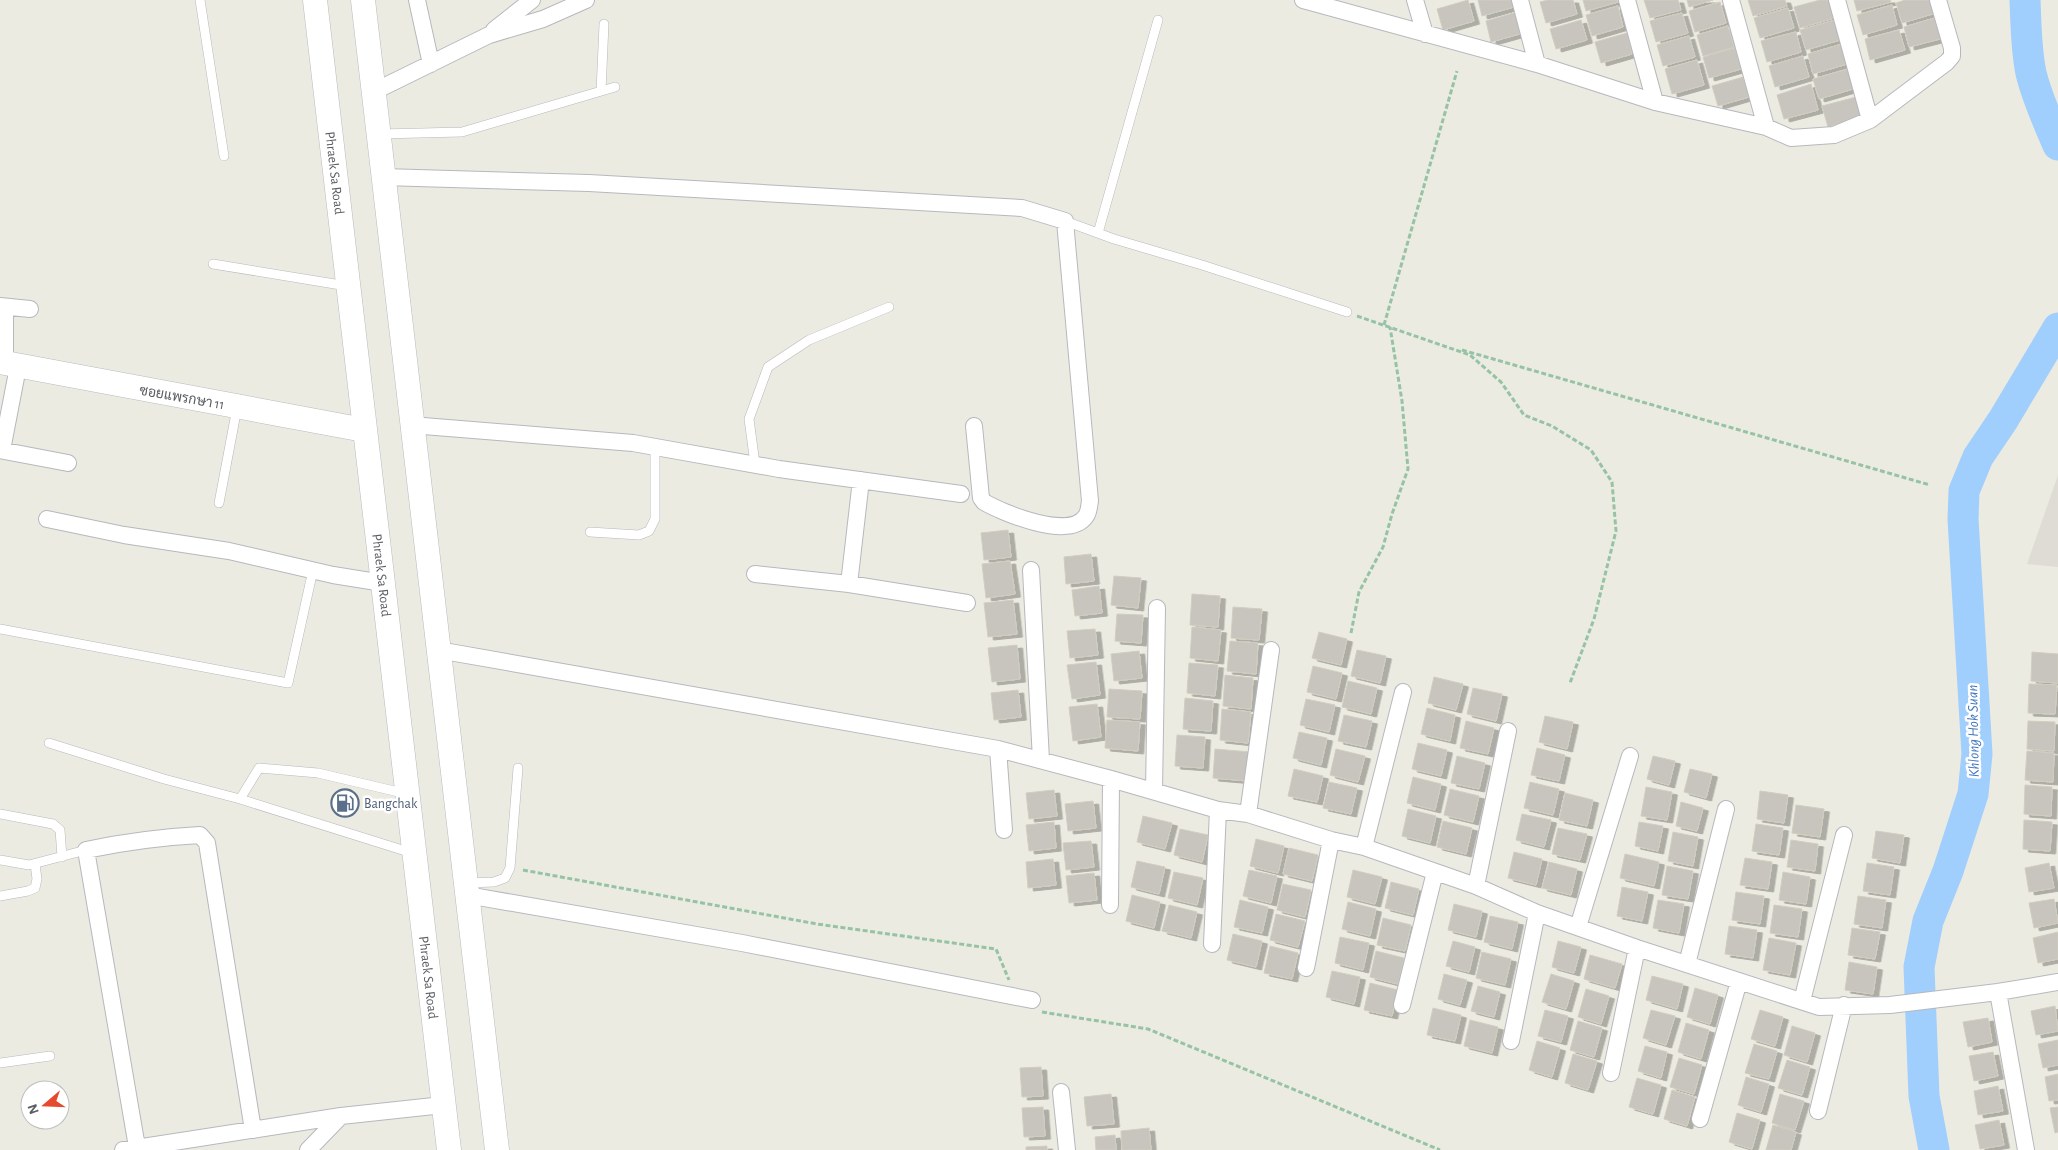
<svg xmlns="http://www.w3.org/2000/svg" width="2058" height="1150" font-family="'Alegreya Sans',Sarabun,sans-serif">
<defs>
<filter id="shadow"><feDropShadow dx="5.5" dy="3" stdDeviation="0" flood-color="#0004"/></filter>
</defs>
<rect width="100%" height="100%" fill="#ecebe1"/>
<path fill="#dedcd5" d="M2058,475V567L2027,564Z"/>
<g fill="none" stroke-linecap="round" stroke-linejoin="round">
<path stroke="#a0cefd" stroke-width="31" d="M2025,0C2026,24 2026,49 2031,73C2037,98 2048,122 2058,145
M1934,1150L1924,1096L1919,967L1928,921L1948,871L1973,794L1977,754L1963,519L1964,491L1978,457L2003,420L2058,328"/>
</g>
<path fill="#c8c4be" stroke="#d1cdbf" filter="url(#shadow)" d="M1468,0L1474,21L1443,30L1437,9Z
M1478,0H1512L1514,7L1482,16Z
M1548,0H1573L1577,14L1546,23L1540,2Z
M1583,0H1617L1618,2L1586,11Z
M1644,0H1678L1681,10L1650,18Z
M1687,0H1713L1689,7Z
M1748,0H1785L1787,6L1753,16Z
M1820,0H1829L1834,18L1800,28L1794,7Z
M1854,0H1890L1891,2L1857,11Z
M1905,0H1932L1936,13L1902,23L1896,3Z
M1720,2L1726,23L1695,32L1689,11Z
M1892,5L1897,25L1863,35L1857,15Z
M1618,6L1623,27L1592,36L1586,15Z
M1788,8L1794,28L1760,38L1754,18Z
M1517,12L1523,33L1491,42L1486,21Z
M1682,13L1688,33L1656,42L1650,21Z
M1938,17L1944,38L1909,47L1904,27Z
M1581,20L1587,40L1556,49L1550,29Z
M1835,20L1840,40L1806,50L1800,30Z
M1728,26L1734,47L1703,56L1697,35Z
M1899,30L1905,50L1870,60L1865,39Z
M1796,32L1801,52L1767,62L1761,41Z
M1627,33L1632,54L1601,63L1595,42Z
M1689,36L1695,57L1663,66L1657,45Z
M1842,44L1847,64L1813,74L1808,54Z
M1735,48L1741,69L1709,78L1703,57Z
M1803,56L1809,77L1775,87L1769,66Z
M1697,60L1704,85L1672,94L1665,69Z
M1848,69L1853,89L1819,99L1813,79Z
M1743,77L1749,97L1718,106L1712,86Z
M1811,84L1818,110L1784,119L1777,95Z
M1856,97L1862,117L1828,127L1822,106Z
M1008,530L1011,557L984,560L981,533Z
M1091,554L1094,581L1066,584L1064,557Z
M1010,561L1015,594L986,598L982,564Z
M1114,576L1141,578L1138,608L1111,605Z
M1099,586L1102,613L1075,616L1072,590Z
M1192,594L1220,596L1218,627L1190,625Z
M1013,600L1017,634L988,637L984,603Z
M1233,607L1262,609L1259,640L1231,638Z
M1117,614L1143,615L1141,643L1115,641Z
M1192,627L1221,630L1218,661L1190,658Z
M1095,629L1098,655L1070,658L1067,631Z
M1319,632L1347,639L1341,665L1312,658Z
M1230,641L1258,643L1256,674L1227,671Z
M1017,645L1020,679L992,682L988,648Z
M1357,650L1386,656L1380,683L1351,676Z
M1139,651L1142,678L1114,681L1111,654Z
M2032,652L2058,654V683L2031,681Z
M1096,662L1100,695L1072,699L1067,665Z
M1189,663L1218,665L1215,696L1187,693Z
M1313,666L1342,673L1336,699L1307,692Z
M1225,675L1253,678L1251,709L1223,706Z
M1434,677L1463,684L1456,710L1428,703Z
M1348,681L1377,688L1371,714L1342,707Z
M2029,684L2057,685L2055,714L2028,713Z
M1473,688L1502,694L1496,721L1467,714Z
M1109,689L1142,691L1140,719L1107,717Z
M1018,690L1021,717L994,720L991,693Z
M1185,698L1213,701L1211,731L1183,729Z
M1306,699L1335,705L1329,732L1300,725Z
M1097,704L1101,737L1073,741L1069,707Z
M1427,708L1455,715L1450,741L1421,734Z
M1222,709L1251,712L1248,743L1220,740Z
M1344,715L1372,721L1366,747L1338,741Z
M1545,716L1573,722L1567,749L1539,742Z
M1107,720L1140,722L1138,751L1105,748Z
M1466,721L1494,728L1488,754L1460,748Z
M2028,721L2055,722L2054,751L2027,749Z
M1299,732L1327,738L1321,765L1293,758Z
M1177,735L1205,737L1203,768L1175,766Z
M1418,743L1447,750L1441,776L1412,769Z
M1537,748L1565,755L1559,781L1531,775Z
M1215,749L1250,752L1248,781L1213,778Z
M1336,749L1365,756L1358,782L1330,775Z
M2027,751L2054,753L2053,782L2025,780Z
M1457,756L1485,763L1479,789L1451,783Z
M1653,756L1675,761L1669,785L1647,779Z
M1294,769L1323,776L1317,802L1288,796Z
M1690,769L1712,774L1706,798L1684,792Z
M1413,777L1441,784L1435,810L1407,803Z
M1329,782L1357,788L1351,814L1323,808Z
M1530,782L1559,789L1553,815L1524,808Z
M2025,785L2052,787L2051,816L2024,814Z
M1646,787L1672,792L1667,820L1641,816Z
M1450,789L1479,796L1473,822L1444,815Z
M1054,790L1057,816L1029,819L1026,793Z
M1760,791L1788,795L1784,823L1757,819Z
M1565,793L1593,800L1587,826L1559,820Z
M1093,801L1096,828L1068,831L1065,804Z
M1681,802L1703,808L1697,831L1676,826Z
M1796,805L1824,809L1820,837L1792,833Z
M1408,809L1436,816L1430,843L1402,836Z
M1522,814L1551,820L1544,847L1516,840Z
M1143,816L1172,823L1165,849L1137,842Z
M2024,820L2052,822L2050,851L2023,849Z
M1443,821L1472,828L1466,854L1437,847Z
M1054,822L1056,848L1029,851L1026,825Z
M1639,822L1663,826L1658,851L1635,846Z
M1756,824L1783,828L1779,855L1752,851Z
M1558,828L1587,834L1580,860L1552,854Z
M1180,829L1208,835L1202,862L1174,855Z
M1876,831L1904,835L1900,863L1872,858Z
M1673,832L1698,837L1693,866L1668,861Z
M1256,839L1284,846L1278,873L1250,866Z
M1791,840L1818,844L1815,871L1787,867Z
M1091,841L1094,867L1066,870L1063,843Z
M1289,848L1318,855L1312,881L1283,874Z
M1514,852L1542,859L1536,885L1508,878Z
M1625,854L1659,862L1654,886L1620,878Z
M1745,858L1772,862L1768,889L1740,885Z
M1053,859L1056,885L1028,888L1026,862Z
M1137,861L1165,867L1159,894L1131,887Z
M1549,862L1577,869L1571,895L1542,888Z
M1867,863L1894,867L1890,895L1863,891Z
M2049,863L2054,888L2029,892L2025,868Z
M1667,866L1693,871L1688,899L1662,895Z
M1249,870L1277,876L1271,903L1243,896Z
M1353,870L1382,877L1375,904L1347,897Z
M1174,872L1203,878L1197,905L1168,898Z
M1783,872L1810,877L1806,904L1779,900Z
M1094,873L1097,900L1069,903L1066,876Z
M1391,882L1419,889L1413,915L1385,908Z
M1283,884L1311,890L1305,917L1277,910Z
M1622,887L1648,892L1642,921L1617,916Z
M1736,892L1764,896L1760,924L1732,920Z
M1132,895L1160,902L1154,928L1126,921Z
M1858,896L1886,900L1882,928L1854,924Z
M2054,899L2058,923L2034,928L2029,903Z
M1240,900L1268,907L1262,933L1234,927Z
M1658,900L1684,904L1679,933L1653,928Z
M1348,902L1376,909L1370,936L1342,929Z
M1454,904L1482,911L1476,937L1448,930Z
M1169,905L1197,912L1191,938L1162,931Z
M1774,905L1802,909L1798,937L1770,933Z
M1276,914L1305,921L1298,947L1270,940Z
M1490,916L1518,922L1512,949L1484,942Z
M1383,918L1411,925L1405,951L1377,945Z
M1729,926L1757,930L1753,958L1725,954Z
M1852,928L1880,932L1875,959L1848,955Z
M2058,932V959L2038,963L2033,938Z
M1233,934L1262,941L1256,967L1227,960Z
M1340,937L1369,943L1363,970L1335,963Z
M1769,938L1796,943L1790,975L1763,970Z
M1453,941L1475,947L1469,972L1446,966Z
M1558,941L1581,947L1574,973L1552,967Z
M1270,946L1298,953L1292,979L1264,973Z
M1376,951L1404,958L1398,984L1370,977Z
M1482,952L1511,959L1505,985L1476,978Z
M1590,955L1622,964L1615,988L1584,979Z
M1849,962L1877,967L1873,994L1845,990Z
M1332,971L1360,977L1354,1004L1326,997Z
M1444,974L1467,980L1460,1005L1438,999Z
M1551,974L1574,981L1566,1009L1542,1002Z
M1652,976L1683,984L1677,1009L1646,1000Z
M1370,983L1398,990L1392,1016L1364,1010Z
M1478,986L1500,992L1494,1017L1471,1011Z
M1695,988L1718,995L1710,1024L1687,1017Z
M1586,989L1609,996L1601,1024L1578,1017Z
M2055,1006L2058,1031L2036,1035L2031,1011Z
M1433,1008L1461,1015L1455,1041L1427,1035Z
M1545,1010L1568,1016L1561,1042L1538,1036Z
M1651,1010L1675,1016L1666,1045L1643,1038Z
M1760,1010L1783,1017L1775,1046L1751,1039Z
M1988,1018L1992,1042L1968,1047L1963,1022Z
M1470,1020L1498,1027L1492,1053L1464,1046Z
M1578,1021L1602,1028L1594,1057L1570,1050Z
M1686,1023L1709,1030L1701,1059L1678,1052Z
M1792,1026L1815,1033L1807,1062L1784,1055Z
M2058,1040V1065L2043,1068L2038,1044Z
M1537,1041L1560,1048L1552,1077L1529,1070Z
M1754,1044L1777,1051L1769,1079L1745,1073Z
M1645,1046L1667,1052L1661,1078L1638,1071Z
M1993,1052L1998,1076L1974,1081L1969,1056Z
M1573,1054L1597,1061L1588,1090L1565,1083Z
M1679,1058L1702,1065L1694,1094L1670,1087Z
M1787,1060L1810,1067L1802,1095L1778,1088Z
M1041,1067L1043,1096L1022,1097L1020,1068Z
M2058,1074V1100L2049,1101L2045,1077Z
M1746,1077L1769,1084L1761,1112L1738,1105Z
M1637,1078L1661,1085L1653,1114L1629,1107Z
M1998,1086L2003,1111L1978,1115L1974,1091Z
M1672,1090L1695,1097L1687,1126L1664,1119Z
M1111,1094L1114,1124L1087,1126L1084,1097Z
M1780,1094L1804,1101L1795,1130L1772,1123Z
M1043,1107L1045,1136L1024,1137L1022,1108Z
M2058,1107V1132L2055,1133L2050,1108Z
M1737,1113L1760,1120L1752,1149L1729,1142Z
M1999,1120L2004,1145L1980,1149L1975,1125Z
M1773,1125L1796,1132L1791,1150H1766Z
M1149,1128L1151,1150H1122L1121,1131Z
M1115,1135L1116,1150H1096L1095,1137Z
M1047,1146V1150H1026V1147Z"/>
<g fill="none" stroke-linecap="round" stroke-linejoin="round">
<g stroke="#b7b8be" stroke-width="10">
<path id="lane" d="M200,0L224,156
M601,91L604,24
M380,134L462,132L615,87
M1065,221L1114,239L1202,265L1347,312
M1098,233L1158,20
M213,264L347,286
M755,464L749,419L768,367L809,340L889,307
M219,503L237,408
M590,532L639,535L649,531L655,519V448
M0,629L288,683L313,570
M49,743L164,779L240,799L412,853
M240,799L259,768L318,773L407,794
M0,814L53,824L60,830L62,857
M0,860L29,865L86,850
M467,883L494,882L505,878L510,868L518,768
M0,896L28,891L35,888L37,879L35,864
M0,1063L50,1056"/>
</g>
<g stroke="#b7b8be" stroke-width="18">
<path id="street" d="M417,0L431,64
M1303,0L1537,64L1655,102L1766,127L1791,138L1834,135L1870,120L1947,62L1952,56V48L1938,0
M1415,0L1425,34
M1520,0L1537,64
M1627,0L1655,102
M1731,0L1766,127
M1837,0L1870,120
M494,30L532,0
M373,92L489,35L543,19L586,0
M383,177L589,183L1022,208L1065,221L1090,501C1089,506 1089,512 1086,516C1070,541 1003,513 984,502L981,498L974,426
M0,306L30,309
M5,364V307
M411,425L633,443L779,469L961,494
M0,450L68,463
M2,450L18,367
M861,480L849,584L967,603
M47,519L124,535L229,551L333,575L383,583
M1031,570L1041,760
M755,574L849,584
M438,650L998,749L1111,779L1218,810L1248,814L1331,840L1364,847L1476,886L1537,913L1637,948L1819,1007L1890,1005L1998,992L2058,982
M998,749L1004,830
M1154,791L1157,608
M1248,814L1271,650
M1364,847L1403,692
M1476,886L1508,731
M467,895L742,943L1032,1000
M1110,905L1111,779
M1578,927L1630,756
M1212,944L1218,810
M1687,964L1726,809
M1306,968L1331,840
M1998,992L2026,1150
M1802,1001L1844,835
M1402,1005L1435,872
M1511,1041L1537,913
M1611,1073L1637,948
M1061,1092L1067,1150
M1818,1111L1844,1005
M1700,1119L1739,981
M137,1147L86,850C124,842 162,837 200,835L207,843L253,1130
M123,1150L341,1116L443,1105
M308,1150L341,1116"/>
</g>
<g stroke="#b7bac0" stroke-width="25">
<g id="secondary">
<path id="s1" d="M315,0L449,1150"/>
<path d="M363,0L497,1150"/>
<path d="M0,362L364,430"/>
</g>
</g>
<path stroke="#96c3a5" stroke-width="3" stroke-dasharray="5 2.5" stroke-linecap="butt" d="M1357,316L1470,355L1501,382L1524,415L1552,426L1591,450L1612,482L1616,531L1594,619L1570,683
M1384,325L1457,71
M1462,350L1930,485
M1351,633L1359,592L1383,547L1392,514L1408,469L1402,401L1390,327
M523,870L817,924L996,949L1009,980
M1042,1012L1148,1029L1440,1150"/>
<use href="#lane" stroke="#fff" stroke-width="9"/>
<use href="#street" stroke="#fff" stroke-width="16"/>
<use href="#secondary" stroke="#fff" stroke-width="24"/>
</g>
<defs>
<g id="fuel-ring" transform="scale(1.4375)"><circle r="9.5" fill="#fff" stroke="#5c6f8a" stroke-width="1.5"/><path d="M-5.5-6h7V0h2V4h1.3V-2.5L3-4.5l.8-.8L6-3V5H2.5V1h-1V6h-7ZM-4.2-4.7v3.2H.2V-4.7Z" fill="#5c6f8a"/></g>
</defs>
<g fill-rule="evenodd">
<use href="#fuel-ring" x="345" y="803"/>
</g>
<g text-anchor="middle" stroke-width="5" stroke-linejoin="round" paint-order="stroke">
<g font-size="14" fill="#5a5d62" stroke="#fff">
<text dy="5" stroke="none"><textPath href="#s1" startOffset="174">Phraek Sa Road</textPath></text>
<text transform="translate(182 397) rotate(10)" y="5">ซอยแพรกษา 11</text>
<text dy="5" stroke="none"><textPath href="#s1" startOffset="579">Phraek Sa Road</textPath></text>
<text dy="5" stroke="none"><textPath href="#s1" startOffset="984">Phraek Sa Road</textPath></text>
</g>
<g font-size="14" fill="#4e5e75" stroke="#fff" text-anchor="start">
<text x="364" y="808">Bangchak</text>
</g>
<g font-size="15" font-style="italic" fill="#4377c0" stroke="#fff">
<text transform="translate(1973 731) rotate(-91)" y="5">Khlong Hok Suan</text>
</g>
</g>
<g transform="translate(45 1105) rotate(251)"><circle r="24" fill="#ffffff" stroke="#bdbec0"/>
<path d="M0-4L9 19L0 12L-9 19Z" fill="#e64a2e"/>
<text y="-8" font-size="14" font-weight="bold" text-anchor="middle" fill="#5a5d62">N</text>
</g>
</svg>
